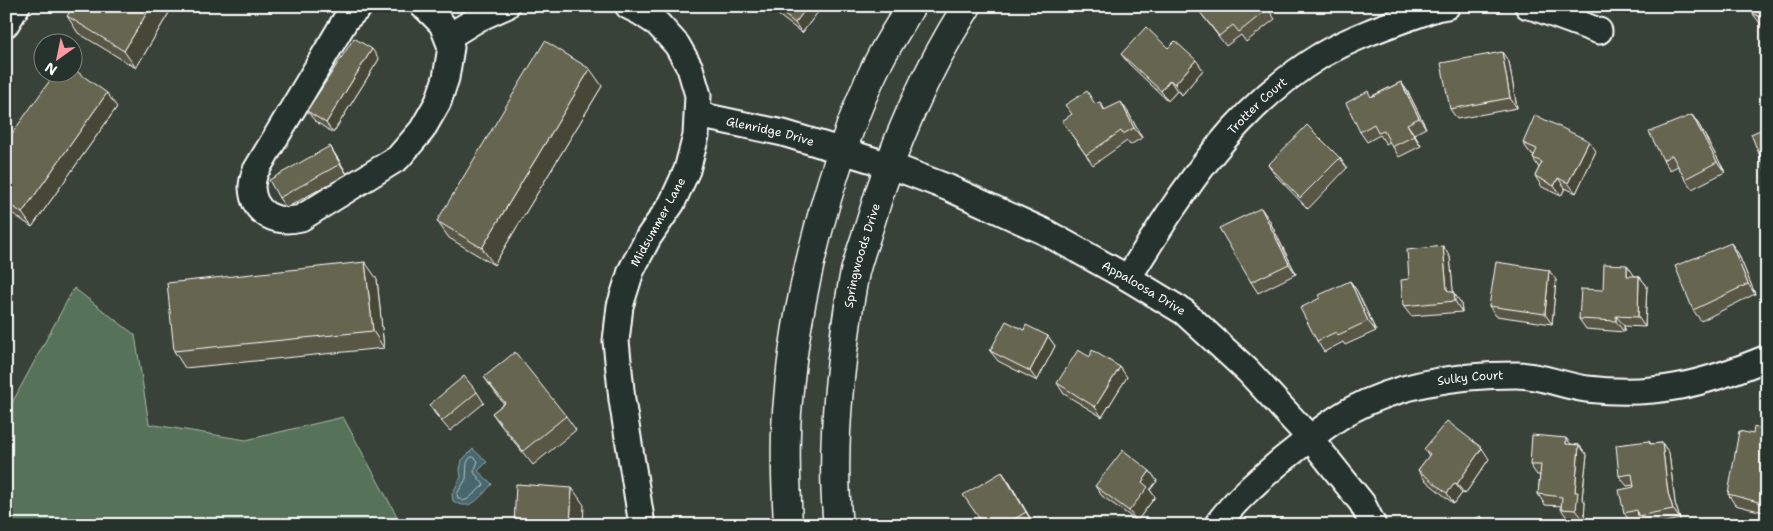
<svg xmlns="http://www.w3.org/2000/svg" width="1773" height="531" font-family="'Shantell Sans',sans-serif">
<rect width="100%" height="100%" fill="#394238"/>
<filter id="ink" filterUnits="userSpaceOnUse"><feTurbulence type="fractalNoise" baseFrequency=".02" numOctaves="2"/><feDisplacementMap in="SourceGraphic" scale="10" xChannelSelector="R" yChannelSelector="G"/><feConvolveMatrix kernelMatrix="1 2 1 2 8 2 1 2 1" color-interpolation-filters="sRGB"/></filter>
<g filter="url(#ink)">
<path fill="#57735a" stroke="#abb9ac" d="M74,288L135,335L149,424L246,440L343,417L399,520L405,525H6V414Z"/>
<path fill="#47666e" stroke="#91a3a8" d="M473,449L487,462L478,471L492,484C481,496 471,513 453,501L452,494L461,477L460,470L462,460Z"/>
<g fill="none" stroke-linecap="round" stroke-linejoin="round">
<path stroke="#b5c2c5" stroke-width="1" d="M471,457H474L478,461L474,472L484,485L468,499L463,501L458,498L457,494L466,479L467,463Z"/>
<g stroke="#fff" stroke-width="29">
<g id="street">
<path d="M360,6L346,19L255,172C254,176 252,182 252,187C253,215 277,224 301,218L398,158L422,130L438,102L446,78L451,47L442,24L427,9L423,6"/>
<path d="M628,6L640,12L658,24L677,45L690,68L698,95L696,136L687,170L672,203L648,238L631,271L620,306L616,341L622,400L642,525"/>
<path d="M1528,6L1536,8L1599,31"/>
<path d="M6,24L17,6"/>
<path d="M448,37L479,18L506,6"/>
<path id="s1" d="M698,115L783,133L889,165L949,188L1045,232L1128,278L1184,312L1248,371L1310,438L1362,503L1373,525"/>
<path id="s2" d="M1128,278C1182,192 1232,110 1320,56C1356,35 1397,22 1436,8L1447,6"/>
<path id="s3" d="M1217,525C1233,502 1260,479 1281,461C1304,443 1326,424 1351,410C1401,383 1460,375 1516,375C1541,375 1563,386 1587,389C1655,397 1704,384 1767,358"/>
</g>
</g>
<g stroke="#fff" stroke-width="31">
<g id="secondary">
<path d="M788,525C786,483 784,441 788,400C794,325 810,253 832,182C845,140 861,94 882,55C891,39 901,23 911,6"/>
<path id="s4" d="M838,525C833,480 835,433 839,388C843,349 847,310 855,272C859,256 865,240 870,224C892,148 924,74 967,6"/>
</g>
</g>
<use href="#street" stroke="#26332d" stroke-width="25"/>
<use href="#secondary" stroke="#26332d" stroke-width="28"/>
</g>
<path fill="#585745" stroke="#fff" d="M173,6L136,68L78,33L67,16Z
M770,6H814L818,12L802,33L773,11Z
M1266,6L1275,19L1246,42L1241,35L1226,46L1196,7Z
M1747,6H1767V27L1760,23L1752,13L1754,10Z
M1168,48L1203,70L1182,95L1177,91L1168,101L1129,64L1121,54Z
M379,59L333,133L315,121L307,111Z
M1509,62L1517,108L1457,119L1450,109Z
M1401,82L1408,92L1426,128L1414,134L1421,146L1399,157L1390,142L1386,144L1380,135L1367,142L1360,132L1372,96Z
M602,86L494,265L449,238L437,221Z
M1100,102L1105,110L1128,112L1142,138L1130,145L1127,141L1093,165L1062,121Z
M117,107L32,227L6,209V142Z
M1692,115L1699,125L1725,172L1692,189L1685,179L1678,166L1670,170L1663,160Z
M1523,143L1596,151L1576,193L1565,188L1561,196L1542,187L1535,176L1539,168L1533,158L1534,155L1530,153Z
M337,157L347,174L286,208L279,198Z
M1340,158L1347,168L1308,209L1275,175L1268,165Z
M1268,218L1296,274L1258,293L1251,282Z
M1443,246L1450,257L1453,292L1461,303L1462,312L1411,316L1403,306L1409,279Z
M1738,253L1755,294L1701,321L1693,310Z
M1627,265L1634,276H1639L1647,286L1645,327L1624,326V332L1586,329L1579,319L1603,290Z
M377,279L384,348L185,368L174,351Z
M1556,280L1552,324L1496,316L1489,306Z
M1350,281L1357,291L1376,331L1345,345L1343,342L1324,352L1317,341L1320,298Z
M1024,330L1048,336L1055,346L1037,381L998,361L990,351Z
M1090,357L1127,377L1102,417L1064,394L1057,383Z
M484,377L566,416L576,430L533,465L502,427L492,413L504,404L494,391Z
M477,392L484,403L450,431L436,415L429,405Z
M1767,430V513L1735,505L1728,494L1753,434Z
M1649,441L1651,444L1662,443L1669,453L1675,503L1680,519L1651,525H1645L1642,521L1631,523L1624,513L1634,487V485L1627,486L1619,476Z
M1571,444L1579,445L1587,455L1582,498L1585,502L1584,520L1568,519L1561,509V506L1545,505L1538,494L1540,475H1537L1530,465Z
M1424,449L1489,459L1465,494L1462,493L1454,504L1425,480L1418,470L1429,456Z
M1150,471L1157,481L1150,490L1155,497L1137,521L1102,496L1095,486Z
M1002,472L1009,482L1033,523L1029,525H984Z"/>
<path fill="#474738" stroke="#fff" d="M151,6H173L136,68L124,51Z
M808,6H814L818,12L802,33L795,23Z
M372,49L379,59L333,133L326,123Z
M1502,52L1509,62L1517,108L1510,98Z
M1196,60L1203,70L1182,95L1175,84Z
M590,69L602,86L494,265L482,248Z
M1170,80L1177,91L1168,101L1161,91Z
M1401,82L1408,92L1426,128L1419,118Z
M107,93L117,107L32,227L22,213Z
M1121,102L1128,112L1142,138L1134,128Z
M1692,115L1699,125L1725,172L1717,162Z
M1407,124L1414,134L1421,146L1414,136Z
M1589,141L1596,151L1576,193L1568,183Z
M330,146L337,157L347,174L340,164Z
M1558,178L1565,188L1561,196L1554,186Z
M1261,208L1268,218L1296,274L1289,264Z
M1731,243L1738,253L1755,294L1748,284Z
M1443,246L1450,257L1454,300L1447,290Z
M365,262L377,279L384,348L373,331Z
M1627,265L1634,275V286L1627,276Z
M6,269L10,274L6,282Z
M1549,270L1556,280L1552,324L1545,314Z
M1639,276L1647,286L1645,327L1638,317Z
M1350,281L1357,291L1376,331L1368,321Z
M1454,293L1461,303L1462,312L1455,301Z
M1616,316L1624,326V332L1616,321Z
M1048,336L1055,346L1037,381L1030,371Z
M1120,367L1127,377L1102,417L1095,407Z
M1566,438L1574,448L1566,444Z
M1662,443L1669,453L1675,503L1680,519L1673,509L1668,493Z
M1579,445L1587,455L1582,498L1585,502L1584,520L1576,510L1575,492Z
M1482,448L1489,459L1465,494L1457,484Z
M1150,471L1157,481L1150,490L1155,497L1137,521L1129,511L1142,482Z
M1002,472L1009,482L1033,523L1026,512Z
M1455,483L1462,493L1454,504L1447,493Z
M1767,483V510L1762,503Z
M572,488L584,505L583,525H570Z"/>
<path fill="#666550" stroke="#fff" d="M73,6H151L124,51L67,16Z
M773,6H808L795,23Z
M1266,6L1268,9L1239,32L1233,25L1219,36L1196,7Z
M1757,6H1767V20L1752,13Z
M1146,27L1168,48L1175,41L1196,60L1175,84L1170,80L1161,91L1121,54Z
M354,38L372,49L326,123L307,111Z
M545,41L590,69L482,248L437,221Z
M1502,52L1510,98L1450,109L1441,63Z
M72,68L107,93L22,213L6,202V142L56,72H72Z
M1401,82L1419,118L1407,124L1414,136L1392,147L1384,131L1378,133L1374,124L1360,132L1346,103L1368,91L1371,97Z
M1087,91L1095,104L1100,102L1104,110L1121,102L1134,128L1123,134L1121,131L1086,155L1062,121L1072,114L1065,105Z
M1535,115L1589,141L1568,183L1558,178L1554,186L1535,176L1542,162L1533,158L1537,149L1523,143Z
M1692,115L1717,162L1685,179L1672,155L1663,160L1649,132Z
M1307,125L1340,158L1300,198L1268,165Z
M1767,127V174L1751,134Z
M330,146L340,164L279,198L269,180Z
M1261,208L1289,264L1251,282L1219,228Z
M1731,243L1748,284L1693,310L1675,266Z
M1443,246L1447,290L1454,293L1455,301L1403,306L1401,280L1409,279L1407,250Z
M365,262L373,331L174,351L167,283Z
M1496,262L1549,270L1545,314L1489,306Z
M1604,264L1627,265V276H1639L1638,317L1616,316V321L1579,319L1581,289L1603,290Z
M1350,281L1368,321L1338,335L1336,332L1317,341L1300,308L1320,298L1319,295Z
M1006,321L1024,330L1026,325L1048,336L1030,371L990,351Z
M1078,350L1090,357L1092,350L1120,367L1095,407L1057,383Z
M515,352L566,416L523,451L492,413L505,403L484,377Z
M464,376L477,392L442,421L429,405Z
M1447,421L1482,448L1457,484L1455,483L1447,493L1418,470L1430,454L1424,449Z
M1754,427L1767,430V483L1762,503L1728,494L1739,431L1753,434Z
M1532,435L1566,438V444L1579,445L1575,492H1578L1576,510L1561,509L1562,497L1538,494L1541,465H1530Z
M1649,441L1650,444L1662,443L1668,493L1673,509L1638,516L1637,510L1624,513L1619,490L1634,487L1632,474L1619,476L1616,445Z
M1123,450L1150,471L1142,482L1148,487L1129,511L1095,486Z
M1002,472L1026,512L1005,525H1001L999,522L994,525H984L963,495Z
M516,484L572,488L570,525H514Z
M1481,516L1485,525H1462Z"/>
</g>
<g text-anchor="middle" stroke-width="4" stroke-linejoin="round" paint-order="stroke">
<g font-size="12" fill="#fff" stroke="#26332d">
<text dy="4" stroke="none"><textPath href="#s2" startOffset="216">Trotter Court</textPath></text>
<text dy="4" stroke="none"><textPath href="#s1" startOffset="74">Glenridge Drive</textPath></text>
<text transform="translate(658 222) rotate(-61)" y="4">Midsummer Lane</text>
<text dy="4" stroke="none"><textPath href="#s4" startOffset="272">Springwoods Drive</textPath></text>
<text dy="4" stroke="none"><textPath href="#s1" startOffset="481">Appaloosa Drive</textPath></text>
<text dy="4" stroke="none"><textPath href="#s3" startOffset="302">Sulky Court</textPath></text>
</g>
</g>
<rect width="1773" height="531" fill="none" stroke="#26332d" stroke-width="25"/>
<rect x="12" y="12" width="1748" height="506" fill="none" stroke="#fff" stroke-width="2" filter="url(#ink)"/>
<g transform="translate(58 58) rotate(213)"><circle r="24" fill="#26332d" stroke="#7d8581"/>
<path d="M0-4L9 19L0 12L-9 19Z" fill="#ff9aa2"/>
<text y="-8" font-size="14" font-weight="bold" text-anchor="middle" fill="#ffffff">N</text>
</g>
</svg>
